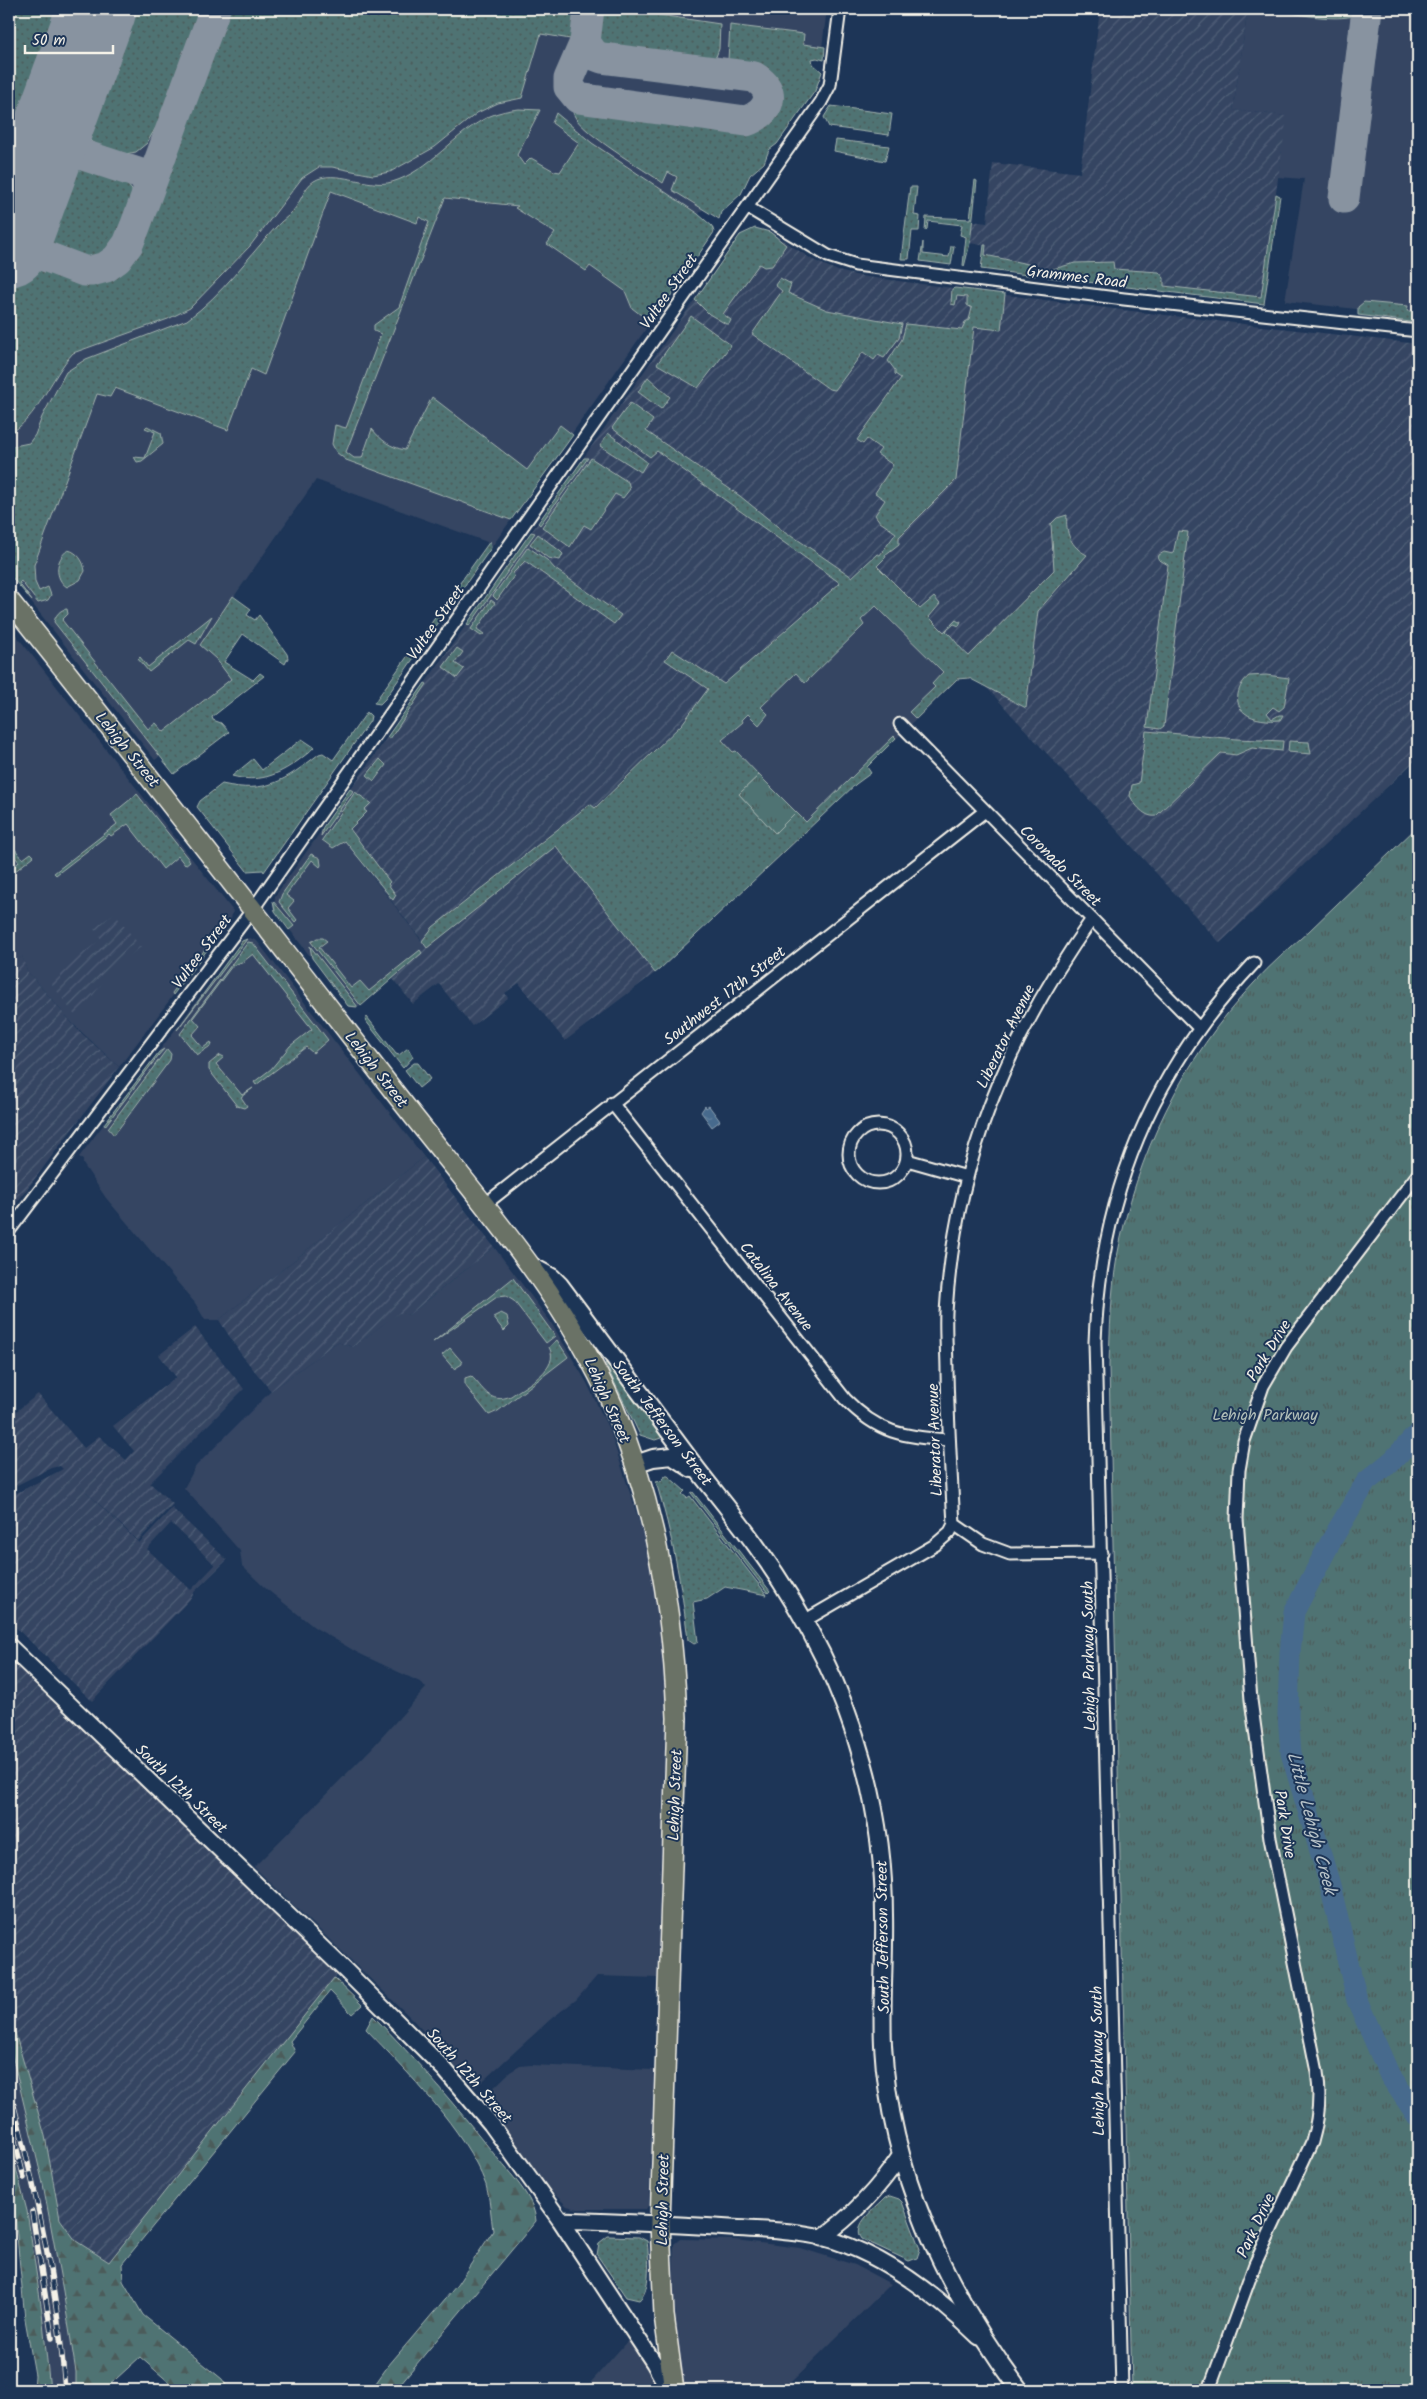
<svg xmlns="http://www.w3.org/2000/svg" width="1427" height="2399" font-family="Kalam,sans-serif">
<defs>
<pattern id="industrial-furrows" width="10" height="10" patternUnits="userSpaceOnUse" patternTransform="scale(1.25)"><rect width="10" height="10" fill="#344562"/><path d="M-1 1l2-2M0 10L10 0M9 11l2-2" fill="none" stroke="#526078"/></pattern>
<pattern id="grass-dots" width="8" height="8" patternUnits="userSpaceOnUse" patternTransform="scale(1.25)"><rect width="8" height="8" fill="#507373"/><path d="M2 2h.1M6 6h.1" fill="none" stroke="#4c5b5a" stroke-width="1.8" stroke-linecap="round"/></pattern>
<pattern id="forest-firs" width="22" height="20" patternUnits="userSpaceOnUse" patternTransform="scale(1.25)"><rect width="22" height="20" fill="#507373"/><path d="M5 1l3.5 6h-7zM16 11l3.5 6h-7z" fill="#4c5b5a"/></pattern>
<pattern id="park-tufts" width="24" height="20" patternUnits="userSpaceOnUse" patternTransform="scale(1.25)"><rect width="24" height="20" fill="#507373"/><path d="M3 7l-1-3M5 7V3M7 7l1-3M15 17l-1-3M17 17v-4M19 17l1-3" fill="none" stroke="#4c5b5a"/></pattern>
<pattern id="water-ripples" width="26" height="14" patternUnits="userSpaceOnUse" patternTransform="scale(1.25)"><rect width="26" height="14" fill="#466a8d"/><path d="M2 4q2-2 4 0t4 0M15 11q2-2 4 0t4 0" fill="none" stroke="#61809d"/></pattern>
</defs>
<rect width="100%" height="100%" fill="#1d3557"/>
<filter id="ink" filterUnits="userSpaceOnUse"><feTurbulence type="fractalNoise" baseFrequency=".02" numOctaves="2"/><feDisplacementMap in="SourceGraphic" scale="10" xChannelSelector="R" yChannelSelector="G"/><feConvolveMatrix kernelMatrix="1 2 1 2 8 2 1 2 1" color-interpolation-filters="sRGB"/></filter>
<g filter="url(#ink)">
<path fill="#344562" d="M9,9H827L822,47L802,45L794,95L695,219L713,234L491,548L490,541L487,542L316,480L200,645L253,683L155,760L27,597L9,557Z
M1194,9H1418V316L1285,301L1304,179L1278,177L1286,116L1233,110L1247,15Z
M861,569L965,672L655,973L722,685L841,582Z
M9,626L233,911L231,919L119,1067L72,1023L27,971L22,956L9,974Z
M329,820L427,948L361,1006L355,1008L348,1006L274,909L275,896Z
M250,938L257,941L424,1157L219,1320H205L195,1303L106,1198L83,1164V1159L79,1157L242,941Z
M494,1247L550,1321L587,1383L611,1434L641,1527L655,1590L666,1678V1707L657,1978L597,1976L576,2000L552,2018L475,2088L412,2019L254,1867L372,1748L426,1688L422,1683L358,1653L314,1627L264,1587L242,1566L240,1551L184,1488L196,1466L271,1391L337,1342L353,1347L399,1312L409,1315Z
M9,2042L28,2118L55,2243L76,2372V2390H50L42,2312L27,2211L9,2141Z
M530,2065L654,2070L649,2205L646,2209H578L567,2206L551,2191L483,2098L510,2072L520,2066Z
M680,2239L735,2240L800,2248L855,2265L891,2284L788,2385L790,2390H685L677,2336L673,2281L674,2244Z
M630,2338L659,2390H584Z"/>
<path fill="url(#industrial-furrows)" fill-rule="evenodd" d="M1100,9H1194L1247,15L1233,110L1287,116L1261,297L1164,286V278L1159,272L1113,269V262L1075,263L1052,270H1038L1032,268L1028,264L984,255L986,246L970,243L972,221L987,223L993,163L1080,173Z
M755,228L770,232L813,260L838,271L860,276L1114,309L1418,344V758L1220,943L977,677L852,578L841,583L722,685L556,846L655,973L565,1041L519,983L505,993L508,998L472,1026L439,984L413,1004L392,978L427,947L329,820L740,235Z
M114,913L141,947L115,967L76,1017L49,980L101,939L94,929Z
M22,955L27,971L77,1029L119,1067L9,1213V974Z
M424,1157L494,1247L409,1315L399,1313L353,1347L337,1342L271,1391L240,1353L219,1320Z
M195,1327L244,1389L150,1483L173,1504L138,1541L78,1484L139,1543L172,1508L227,1560L194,1592L192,1597L92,1701L9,1621V1497L63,1469L60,1466L51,1468L9,1489V1417L38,1394L84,1448L99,1436L126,1460L134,1451L113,1426L176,1377L159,1355ZM171,1523L215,1565L191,1590L147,1549Z
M9,1658L337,1975L109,2262L76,2241L60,2219L45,2136L9,2012Z
M9,2182L17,2229L9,2240Z"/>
<path fill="url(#grass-dots)" stroke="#a2b2ae" d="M9,9H77L9,195Z
M120,9H202L163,115L147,143L136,152L120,155L96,146L89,139L85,127L91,88Z
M225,9H580L576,40L541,34L522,98L498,103L477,113L435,147L390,172L373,175L332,167H319L302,178L250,246L190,308L168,319L73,353C51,377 37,419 9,434V254L82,281C120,280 130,264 143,231Z
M596,9H633V11L720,24L719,49L712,67L613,55C591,42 593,32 596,9Z
M1265,9H1357V15C1333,23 1290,12 1265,9Z
M730,25L804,34L803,44L825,47L824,60L817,58L812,59L813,64L822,72L815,91L777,144L769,150L764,163L750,175L741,194L721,212L719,219L672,190L677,177L668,172L663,183C645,170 581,133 574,115C572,111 573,108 574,104L749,127C777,124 774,98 777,76L724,68L728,60Z
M831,106L892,114L889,135L829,127L824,117Z
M519,109L540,110L517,155L524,165L531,158L554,171L560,172L579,143L552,123L556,113L592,143L698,214L712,226L714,232L655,319L641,315L632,308L625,291L590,266L586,271L547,244L555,233L515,208L518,206L445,198L346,452L354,458H362L372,429C382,441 390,447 405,450L432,397L527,470L560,425L573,435L511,520L346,460L336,452L332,444L335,425L346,428L381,334L374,331V325L399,307L429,222L419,217L417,223L331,191L264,375L251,369L228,430L115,388L110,397L97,394L34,565L35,582L39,591L48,587L51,595L48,600L38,603L21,581L19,583L32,601L9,574V447L29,443L35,435L42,417L66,372L86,359L187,320C223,294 247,258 276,227C281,221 288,217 293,211C301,202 304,187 314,181C334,168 369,189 392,182C430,171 455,132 490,116C499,112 510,110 519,109Z
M836,140L889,146L885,161L834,151Z
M69,164H75L127,184L132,190C133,200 128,210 124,219C120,231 116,244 107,253C92,266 54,254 46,237C39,223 48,206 53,193C56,183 58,167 69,164Z
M975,180L977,181L970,243L964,267L963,265L966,237L960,235L962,225L928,221L927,229L925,231L926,217L970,219Z
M910,187H917L914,215L920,216L919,231H912L909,259H901Z
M1276,194L1280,196L1264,304L1047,277L1046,271L1075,263L1113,262L1114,269L1159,272L1164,278V286L1261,297Z
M755,228L770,232L786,245L772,266L764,267L759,264L723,314L731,320L729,324H726L709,314L695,300L740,235Z
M923,242V254L949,257L951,246H954L951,265L920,261Z
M984,245H986L985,255L1028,264L1038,271L1035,276L981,269Z
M780,278L791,284L788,293L827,310L902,324L899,338L884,358L878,355L874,360L863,352L835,390L829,389L752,334L782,291L775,285Z
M955,288L1005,294L1001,330L974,327L956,480L899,537V544L885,555L886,557L877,566L920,609L934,597L940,604L929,617L944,632L956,620L959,622L961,621L959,626L954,624L946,631C955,639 959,648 969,656L1054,570L1051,524L1057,518L1067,515C1065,533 1071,547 1087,555L1038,611L1026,708L969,678L957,679L916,719L909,712L935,687L932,684L943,672L876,606L861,620L864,625L805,683L796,673L761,707L768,714L759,725L748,714L742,720L743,722L722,740L733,752L736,751L759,775L739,794L775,833L796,812L806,822L894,736L896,738L867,767L871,773L856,784L660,969L655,973L556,846L427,948L422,941L433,927L590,804L595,808L682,724L708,689L665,660L672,650L724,684L840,583L657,451L650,457L612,428L630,403L653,420L646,431L740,496L788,535H791L852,577L877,554L880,555L896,533L880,522L875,515L885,500L875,493L893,465L877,454L881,449L867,439L863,444L857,440L901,378L895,374V370L888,361L902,339L906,324L962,330L965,322L969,320L972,308L967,305V297L957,296L955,305L951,304L952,289Z
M1418,293V323L1358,315V307L1364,302L1408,306L1407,311H1414Z
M691,316L731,345L698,388L657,364Z
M648,377L670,397L661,409L638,392Z
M147,426L161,433L163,444L142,461L137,462L134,457L145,458L155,432L145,428Z
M608,433L647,462L641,472L600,446Z
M584,458H588L540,525L538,523Z
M591,458L628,482L630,489L623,498L615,494L591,529L584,525L570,547L542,527Z
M1178,531L1188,532L1164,726L1160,729L1147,727L1168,565L1158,559L1159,555L1164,552L1173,554Z
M531,532L535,533L469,626L467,624Z
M538,534L560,551L563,554L560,560L548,558L530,544Z
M490,541L491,548L385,699L380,704L374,703Z
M528,547L547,560L555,569L621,615L614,624L525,561L513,573L514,576L497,600L493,596Z
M68,550C78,552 84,562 85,571L80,580L67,587C54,579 55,559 68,550Z
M233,596L251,609L247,615L255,620L259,615L287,654L288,658L285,664L243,634L224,662L253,680L260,673L264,676L212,717L213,720L221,723L229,732L174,774L54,622C55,616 60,609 67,609L68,614L62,620L148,729L156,723L164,732L231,679L216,659L200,645Z
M491,600L495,603L477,629L484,634L481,636L471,629Z
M212,616L196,644L189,640L149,672L138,659L140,657L148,667Z
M457,648L463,652L455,663L464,669L457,678L443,667Z
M1266,675L1289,678L1284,707L1279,711L1273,707L1267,713L1272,719L1279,715H1283L1280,720C1270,721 1253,720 1245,713C1232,704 1238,684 1249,676Z
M425,683L427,684L390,739L387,737Z
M367,712L371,716L370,721L264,872L263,870L247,871L201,812L197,807L200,801L222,784C267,794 284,781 319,754L323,753L333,760Z
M1146,731L1237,739L1283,741L1282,751L1252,748L1236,755L1221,753L1156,816C1145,818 1135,805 1130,796L1132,785L1139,783Z
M302,739L314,747C310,752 304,756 299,760C277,776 258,783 232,776L253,759L262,770Z
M1289,741L1309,742L1311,754L1288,752Z
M380,759L386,765L374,781L367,775Z
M350,789L353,791L321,836L323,827Z
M355,792L371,803L364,810L367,812L350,829L390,882L388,884L396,895L393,900L345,841L333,848L322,840Z
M137,794L190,861L185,865L178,856L163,869L128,824L111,836L109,834L56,875L54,873L117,824L111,815Z
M9,842L23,859L31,853L34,856L14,872L12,868L19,862L9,849Z
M311,854L320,858L321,865L320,867L312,860L286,895L294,901L288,908L297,920L295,922L279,902L282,894Z
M273,901L294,926L289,930L275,911Z
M215,936L217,937L173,995L172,993Z
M317,938H323L327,941L319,947L351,988L360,981L369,991L420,950L422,953L361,1006L311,942Z
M247,939L177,1030L242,941Z
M248,942L253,943L328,1040L313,1053L306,1047L256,1085L254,1082L271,1069L290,1046L312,1029L253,954L244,961L232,966L193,1018L200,1026L192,1035L203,1048L211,1042L212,1045L197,1055L180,1034Z
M310,946L358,1007L348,1006L312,958Z
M367,1017L396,1054L399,1055L408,1048L413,1057L403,1068L365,1020Z
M164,1049L158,1056L105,1126L104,1124L159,1052Z
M167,1049L171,1054L170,1060L114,1135L108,1128Z
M220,1055L224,1057L216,1064L242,1095L253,1088L241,1097L247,1106L244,1108L237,1106L209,1070V1064Z
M414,1063H418L430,1079L419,1088L405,1070Z
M513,1278L555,1336L546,1343L514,1301L506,1296L497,1297L433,1342Z
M501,1313L507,1316L509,1326L504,1331L493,1317Z
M557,1340L568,1357L498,1411L489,1415L465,1385V1378L471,1376C484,1388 489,1405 511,1396C526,1385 561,1369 549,1347Z
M450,1348L462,1362V1364L454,1369L442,1355Z
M605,1363L608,1364L655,1426L662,1435L661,1438L655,1440L640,1435Z
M665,1476H668L685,1491L682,1494L687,1498L690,1496L767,1595L725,1587L707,1599L693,1602L698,1642L694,1644L688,1640C682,1586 672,1534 656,1482L662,1481Z
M693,1492L770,1591L768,1593L691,1493Z
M890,2196L899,2199L902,2202L920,2249L917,2258L909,2261L862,2239C851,2225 876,2208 885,2198Z
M608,2236L639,2237L647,2241C649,2255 651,2292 639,2300L626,2297L597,2255L599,2243Z"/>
<path fill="url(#forest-firs)" stroke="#a2b2ae" d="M334,1978L362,2005L352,2014L330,1991L290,2041L295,2052L122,2264L123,2281L143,2315L222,2379L228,2388L227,2390H178L140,2357L104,2390H76V2372L63,2291L43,2184L9,2042V2012L45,2136L60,2219L76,2241L109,2262Z
M373,2016C417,2060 456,2106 494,2154C510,2174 534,2196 536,2221L395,2390H371L388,2366L457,2285L493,2231C491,2216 490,2199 486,2185C465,2129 407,2072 366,2029Z
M9,2141L27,2211L42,2312L50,2390H34L35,2375L25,2319L14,2205L9,2182Z"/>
<path fill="url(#park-tufts)" stroke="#a2b2ae" d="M759,775L796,812L775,833L739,794Z
M1418,826V2390H1132L1109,1366C1110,1330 1111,1293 1117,1257C1136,1156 1183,1058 1254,983C1271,964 1290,948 1309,931C1345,896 1382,861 1418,826Z"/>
<path fill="url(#water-ripples)" stroke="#8ca0b1" d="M705,1106L706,1108L709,1106L720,1121L712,1127L701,1112Z"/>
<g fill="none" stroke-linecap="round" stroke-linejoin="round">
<path stroke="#8ca0b1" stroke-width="4" d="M1418,1799L1412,1810L1418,1838"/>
<path stroke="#466a8d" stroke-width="21" d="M1418,1433L1393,1460L1366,1482L1331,1541L1294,1612L1290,1653L1288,1715L1291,1753L1330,1885L1357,2000L1390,2076L1418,2117"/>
<path stroke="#8893a0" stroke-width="31" d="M585,42L594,55L602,58L754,77C778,91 770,113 746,121L578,98L569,87V79L585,42L589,9
M47,143L153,178
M1344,198L1367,9
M10,243L84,271H91L106,267L117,259L128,244L135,227L215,9"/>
<path stroke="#8893a0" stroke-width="79" d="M9,247L97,9"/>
<g stroke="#f4f1e8" stroke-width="15">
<path id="minor" d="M747,207L828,256L856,265L1124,299L1418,331
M900,724L1199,1028
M612,1103L845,1399C879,1434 902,1436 948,1440
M849 1154a29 29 0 1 1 58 0a29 29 0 1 1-58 0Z
M907,1160L967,1177
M483,1206L985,811
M9,1231L253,909L821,102L830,85L840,9
M954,1524L983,1544L1010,1554L1102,1553
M804,1621L935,1545L950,1532L954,1524C951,1473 948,1423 947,1372C947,1352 945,1332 946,1312C955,1163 1006,1040 1092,919
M1122,2390L1095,1342C1100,1194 1152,1071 1254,963
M1209,2390L1255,2264L1312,2142C1319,2118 1321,2096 1317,2072L1270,1838L1251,1700L1237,1519L1239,1470L1244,1441L1263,1386L1286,1347L1418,1174"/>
</g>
<g stroke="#f4f1e8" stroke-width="19">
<path id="tertiary" d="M9,1646L347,1972L445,2070L491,2124L560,2220L654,2363L669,2390
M560,2220C617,2222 674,2224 730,2228C760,2230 791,2230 821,2237C881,2252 936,2295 979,2337
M821,2238C854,2215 879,2188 901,2155"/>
</g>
<g stroke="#f4f1e8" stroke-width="20">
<path id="secondary" d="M530,1265L552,1277L560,1285C606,1347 652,1408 697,1469C717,1495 738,1520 757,1547C804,1612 842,1685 863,1762C877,1812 884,1864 884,1915C885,1958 881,2002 883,2045C890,2171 945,2290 1020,2390
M635,1464L653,1458L672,1456L692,1469"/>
</g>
<g stroke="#f4f1e8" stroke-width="22">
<path id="primary" d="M9,600C138,761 265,925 392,1089C470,1190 561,1288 613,1406C656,1505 673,1612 677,1718L660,2223L664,2315L674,2390"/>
</g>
<use href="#minor" stroke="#1d3557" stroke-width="11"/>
<use href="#tertiary" stroke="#1d3557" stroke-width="15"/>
<use href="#secondary" stroke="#1d3557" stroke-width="16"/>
<use href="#primary" stroke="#6a7266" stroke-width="19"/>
<g stroke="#f4f1e8" stroke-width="5.5">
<path id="rail" d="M9,2087C35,2186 58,2288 65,2390
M9,2117L24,2178
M32,2212L52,2338"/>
</g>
<use href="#rail" stroke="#1d3557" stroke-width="4" stroke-dasharray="11" stroke-linecap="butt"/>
</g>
</g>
<g text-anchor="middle" stroke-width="4" stroke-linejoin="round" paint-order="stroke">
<g font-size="16" fill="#f4f1e8" stroke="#1d3557">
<text transform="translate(1077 276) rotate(7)" y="6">Grammes Road</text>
<text transform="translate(668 291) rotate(-55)" y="6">Vultee Street</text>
<text transform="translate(435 622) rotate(-55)" y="6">Vultee Street</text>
<text transform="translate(128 749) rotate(51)" y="6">Lehigh Street</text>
<text transform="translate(1061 865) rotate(45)" y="6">Coronado Street</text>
<text transform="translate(201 951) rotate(-53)" y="6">Vultee Street</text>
<text transform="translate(724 995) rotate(-38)" y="6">Southwest 17th Street</text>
<text transform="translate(1005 1036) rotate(-64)" y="6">Liberator Avenue</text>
<text transform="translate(377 1069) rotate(52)" y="6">Lehigh Street</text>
<text transform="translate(777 1286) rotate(52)" y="6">Catalina Avenue</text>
<text transform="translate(1268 1350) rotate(-58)" y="6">Park Drive</text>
<text transform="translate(608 1400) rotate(66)" y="6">Lehigh Street</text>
<text transform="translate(663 1422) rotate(53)" y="6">South Jefferson Street</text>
<text transform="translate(934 1440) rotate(-92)" y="6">Liberator Avenue</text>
<text transform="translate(1088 1656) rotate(-91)" y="6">Lehigh Parkway South</text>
<text transform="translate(182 1788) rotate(44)" y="6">South 12th Street</text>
<text transform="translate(674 1795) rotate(-88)" y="6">Lehigh Street</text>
<text transform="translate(1286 1824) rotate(81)" y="6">Park Drive</text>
<text transform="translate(882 1937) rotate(-91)" y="6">South Jefferson Street</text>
<text transform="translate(1097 2061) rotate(-91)" y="6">Lehigh Parkway South</text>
<text transform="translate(470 2075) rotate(49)" y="6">South 12th Street</text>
<text transform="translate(662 2200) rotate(-89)" y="6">Lehigh Street</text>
<text transform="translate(1255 2225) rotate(-65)" y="6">Park Drive</text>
</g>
<g font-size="16" fill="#b2bfb9" stroke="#1d3557">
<text x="1265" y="1420">Lehigh Parkway</text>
</g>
<g font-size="18" font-style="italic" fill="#b7c2c8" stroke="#1d3557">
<text transform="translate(1312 1823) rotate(75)" y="6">Little Lehigh Creek</text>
</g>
</g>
<rect width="1427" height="2399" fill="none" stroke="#1d3557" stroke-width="30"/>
<rect x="15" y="15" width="1397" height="2369" fill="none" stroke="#f4f1e8" stroke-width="2" filter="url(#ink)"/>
<path d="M25 45v8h88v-8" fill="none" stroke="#f4f1e8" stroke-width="2.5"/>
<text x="32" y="45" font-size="15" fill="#f4f1e8" stroke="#1d3557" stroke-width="4" paint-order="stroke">50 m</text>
</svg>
